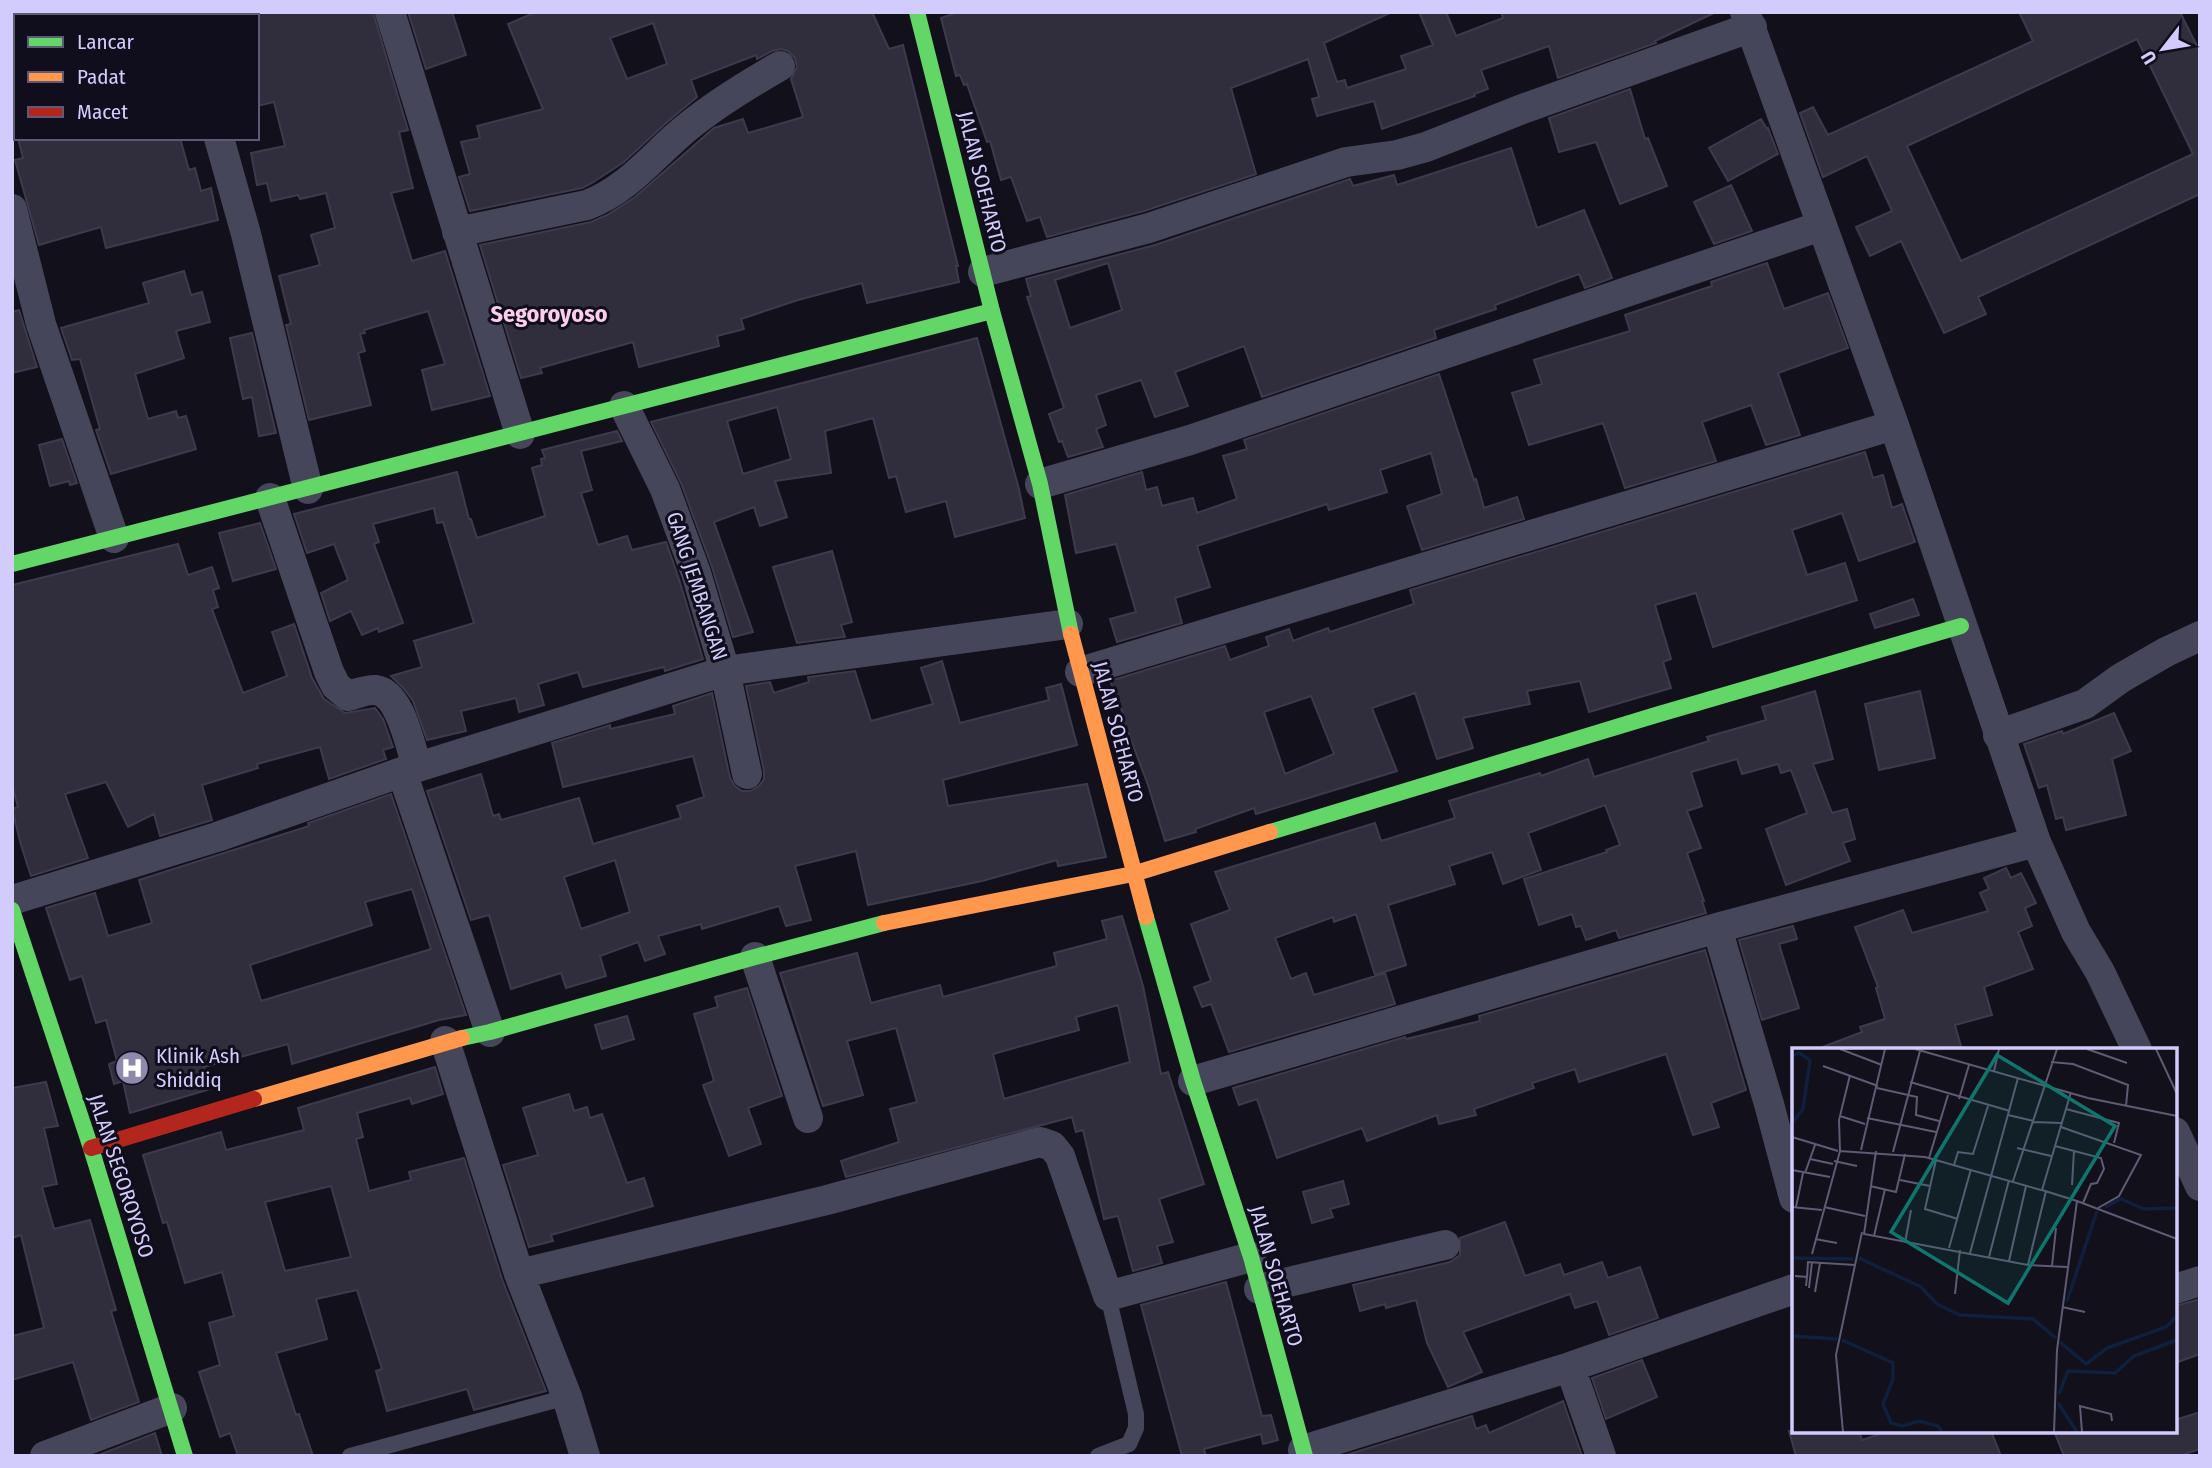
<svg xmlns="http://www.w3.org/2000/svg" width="2212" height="1468" font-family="'Fira Sans Condensed',sans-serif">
<rect width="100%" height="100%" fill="#12101a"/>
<path fill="#302e3c" stroke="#3e3a4d" stroke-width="2" fill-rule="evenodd" d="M257,12H373L408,130L399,132L413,188L391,193L412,261L445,251L490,396L432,410L422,370L445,364L428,311L364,330L365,333L360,334L365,351L358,353L371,405L309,420L286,325L291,324L279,276L320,265L311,235L335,228L326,193L300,199L298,195L271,201L267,183L257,185L251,153L285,146L274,102L257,106Z
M408,12H452L466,55L426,69Z
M536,12H872L889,49L903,45L958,266H956L959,282L867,303L862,283L798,300L741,319L744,329L717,336L719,346L639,367L633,342L540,368L542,373L521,378L480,245L591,222L607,215L635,197L714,128L743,119L748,133L803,117L791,79L797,67L795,58L788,51L781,49L772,51L757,59L756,55L691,80L697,97L666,123L624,162L592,183L582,188L470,211L459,177L470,174L461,142L480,138L477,126L543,109L508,24ZM653,23L667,64L627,79L610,38Z
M959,12H1392L1324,43L1337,82L1345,80L1347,88L1406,69L1401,56L1433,45L1419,12H1446L1456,36L1503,18L1501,12H1716L1655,41L1656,43L1558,78L1549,46L1481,70L1488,89L1474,94L1475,96L1382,129L1374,101L1317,116L1312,99L1319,97L1308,59L1231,88L1256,174L1144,211L1047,237L1040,217L1027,221L1011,177L1001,180L990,141L987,142L967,84L964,85L960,75L956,76L941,18Z
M2019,12H2180L2200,52V194L1978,297L1986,314L1944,333L1901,241L1870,256L1856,227L1892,211L1867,156L1823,177L1800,113L1813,107L1828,135L2033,41ZM2137,39L2193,154L1961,261L1907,146Z
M1630,89L1645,139L1648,138L1667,186L1620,204L1596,142L1559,152L1549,118Z
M1761,119L1767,129L1768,128L1778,154L1728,181L1709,148Z
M18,138H180L189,170L195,168L201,191L211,188L218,220L106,248L101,227L39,245L15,160L23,158Z
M1511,148L1537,228L1584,210L1612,278L1585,288L1579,274L1495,305L1496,309L1434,330L1436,338L1262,397L1244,346L1175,372L1188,406L1155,417L1141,380L1096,395L1106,425L1096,429L1103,447L1068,457L1062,441L1059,442L1049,414L1064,408L1027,297L1031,296L1026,279L1155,245L1350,179L1353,186L1394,175L1397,185ZM1108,263L1122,310L1070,328L1055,280Z
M1731,185L1752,231L1714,244L1694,202Z
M1767,263L1784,309L1828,293L1848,348L1778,373L1800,435L1766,445L1751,405L1702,422L1716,461L1625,488L1603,423L1529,445L1512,393L1542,384L1534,360L1630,331L1625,315L1712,286L1711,282Z
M184,271L191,295L202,292L210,322L176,331L184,358L135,374L148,419L176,411L178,418L186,416L196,449L111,474L96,430L100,429L80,359L72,360L61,328L149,303L143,283Z
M19,310L37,367L12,373V312Z
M252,333L276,433L259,436L252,397L243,399L230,338Z
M977,338L1019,489L1025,518L955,537L946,501L906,512L896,476L889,478L873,418L825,431L831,473L775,481L787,517L760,526L754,507L714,522L753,632L733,637L712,567L681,483L651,422ZM777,407L791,459L743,474L727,421Z
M1439,374L1474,480L1476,479L1484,508L1517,497L1524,519L1422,550L1407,506L1442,494L1431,453L1380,470L1387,492L1329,510L1327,504L1197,546L1210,587L1175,598L1182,623L1117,642L1110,619L1136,612L1116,544L1076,553L1065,495L1142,472L1146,490L1157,487L1162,506L1193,498L1197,513L1237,499L1223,456L1247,449L1244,440Z
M617,431L622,441L581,451L592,490L581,493L598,545L627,536L632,550L666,542L679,579L703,659L665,671L664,667L647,671L583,687L578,672L538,684L544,705L519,712L516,698L461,711L466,731L427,740L413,701L404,689L391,676L422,667L414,641L474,623L443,522L437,523L434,508L373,524L379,542L374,544L403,623L379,632L378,628L362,635L351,611L330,621L321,593L348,580L334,544L307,553L294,514L457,472L469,519H471L477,538L545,516L532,468L542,465L541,459L545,458L542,450Z
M62,439L77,483L70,485L69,481L50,486L39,445Z
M1865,452L1873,478L1883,475L1892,508L1902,504L1915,542L1859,561L1842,513L1792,530L1807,575L1845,563L1857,600L1713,647L1696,593L1655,605L1671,659L1663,662L1671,688L1589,712L1580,681L1527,691L1530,704L1463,718L1473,748L1437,759L1415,693L1372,708L1397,771L1256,814L1254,808L1195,829L1196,832L1165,841L1148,785L1122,716H1124L1110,681L1225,646L1230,660L1269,646L1266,637L1289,629L1293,641L1328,628L1330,632L1414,604L1410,590ZM1311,696L1334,754L1285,774L1264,712Z
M260,523L276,569L233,581L219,533Z
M178,544L188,575L212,567L219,588L213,590L218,607L212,609L243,693L287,676L272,632L294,624L312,678L324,699L345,713L375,708L383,719L393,747L383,750L386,759L329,779L320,747L257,764L258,768L202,785L212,820L160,836L154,814L128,827L106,782L65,794L88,858L31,876L21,845L12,809L18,807L12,785V585Z
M832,551L852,622L841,625L845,637L797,643L773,567Z
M1913,599L1919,615L1875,628L1870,614Z
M942,661L960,723L1049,700L1046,688L1061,684L1077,745L943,780L948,806L1087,784L1106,857L1058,866L1057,860L982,881L868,905L856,851L795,866L811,920L786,926L779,906L702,929L701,924L658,936L665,954L645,961L638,942L600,956L606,976L566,988L561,973L511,989L489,915L471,920L427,791L481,774L493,816L499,814L501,820L579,798L593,844L681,818L677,806L704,797L693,756L563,787L552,743L610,725V729L675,714L673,706L712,693L730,778L735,786L742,791H750L759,786L764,779V771L746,686L770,682L774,693L809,682L808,677L855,671L871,721L933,704L921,668ZM615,860L630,912L581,929L564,877Z
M1815,691L1833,759L1813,764L1832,813L1847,809L1855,839L1843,843L1850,861L1786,885L1766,829L1807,813L1791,770L1781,773L1778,764L1742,774L1737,759L1691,772L1702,806L1687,811L1701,848L1687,853L1704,901H1702L1706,913L1619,938L1616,930L1586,940L1581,926L1576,927L1572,914L1539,925L1524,879L1607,852L1606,850L1620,845L1605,805L1528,833L1541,870L1503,884L1492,852L1449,866L1455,884L1388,905L1406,965L1375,975L1356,914L1334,922L1333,917L1275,938L1291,979L1306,973L1314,995L1385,973L1395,1004L1229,1052L1211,1004L1202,1007L1194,987L1211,981L1191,924L1230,910L1215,872L1375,823L1381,841L1455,818L1449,801L1540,773L1541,776L1588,759L1594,777L1709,741L1707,737L1766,720L1762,707Z
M1920,691L1935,758L1879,770L1865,704Z
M2114,713L2131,751L2112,759L2126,815L2066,830L2063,817L2056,819L2047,785L2039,788L2024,744L2062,731L2063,734Z
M391,794L466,1015L439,1020L292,1064L288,1044L204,1067L210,1089L130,1113L123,1081L114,1084L109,1064L117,1061L106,1020L96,1023L82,976L70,980L46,908L95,893L108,936L152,923L139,880L309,826L308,823ZM412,889L431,949L261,1001L250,965L372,925L365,902Z
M2006,868L2011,878L2021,873L2036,903L2025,908L2032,926L2018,932L2033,969L1984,987L1992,1015L1955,1025L1962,1050H1820V1048L1862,1032L1860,1027L1885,1019L1876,988L1878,987L1855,927L1903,910L1912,933L1988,911L1980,893L1989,889L1984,878Z
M1122,916L1143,986L1161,1074L1168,1072L1204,1184L1159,1199L1173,1242L1157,1246L1162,1263L1133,1271L1118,1216L1104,1219L1083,1130L1076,1132L1072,1117L846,1177L841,1161L899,1142L890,1109L917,1102L896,1028L847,1041L863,1095L823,1106L780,973L857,953L871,1003L940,985L943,997L1057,966L1054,953L1107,939L1102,921ZM1118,1005L1130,1062L1004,1099L993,1054L1079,1030L1076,1017Z
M1793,926L1797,939L1779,944L1799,1008L1762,1020L1739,940Z
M1705,950L1746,1090L1711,1103L1719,1127L1693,1135L1666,1054L1579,1082L1575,1069L1532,1083L1534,1088L1474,1109L1476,1115L1439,1124L1437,1115L1367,1141L1362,1128L1277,1158L1257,1099L1239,1105L1233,1088L1405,1037L1406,1039L1480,1021L1479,1016Z
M747,988L782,1096L748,1108L761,1144L729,1156L703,1085L714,1081L694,1014L718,1007L715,997Z
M627,1016L634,1039L602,1049L595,1025Z
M435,1067L443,1094L412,1104L410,1098L357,1113L363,1137L356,1139L369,1191L411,1180L409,1172L464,1158L502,1279L546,1391L474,1410L467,1389L387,1411L376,1371L382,1369L357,1290L316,1299L327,1339L276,1353L296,1415L299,1414L313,1456H238L230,1433L220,1437L199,1372L220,1365L209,1323L234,1316L222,1272L185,1283L167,1222L163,1223L143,1155L221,1132L226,1150L304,1130L298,1108ZM331,1186L351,1257L285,1271L265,1202Z
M46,1082L58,1126L44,1128L57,1184L42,1187L54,1229L90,1220L116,1310L111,1311L139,1402L91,1420L73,1362L12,1380V1336L44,1328L21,1235L12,1238V1088Z
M569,1094L574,1111L587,1107L590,1118L602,1114L627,1183L644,1178L653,1206L551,1235L553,1241L529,1247L503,1165L538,1155L523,1108Z
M1343,1181L1349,1204L1330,1209L1333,1217L1312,1223L1303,1192Z
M1505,1222L1525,1276L1560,1264L1564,1275L1602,1262L1608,1278L1640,1267L1658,1318L1609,1335L1597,1301L1575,1308L1570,1294L1463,1332L1482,1372L1448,1387L1427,1343L1416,1300L1386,1308L1385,1304L1360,1311L1353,1285L1450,1262L1460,1255V1238Z
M1226,1282L1262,1416L1271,1415L1278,1440L1263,1444L1261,1434L1204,1449L1206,1456H1182L1141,1305Z
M2200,1299V1354L2175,1363V1306Z
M1642,1360L1657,1397L1606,1419L1592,1378Z
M1563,1401L1582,1456H1343L1472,1416L1476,1429L1486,1425L1489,1433Z
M2200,1412V1449L2179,1456H2064L2054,1431H2175V1420Z
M1789,1431H1859L1862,1440L1889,1431H1991L2001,1456H1796Z
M155,1433L162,1456H102L101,1454Z"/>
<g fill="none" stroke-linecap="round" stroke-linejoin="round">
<path stroke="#46465a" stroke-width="16" d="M350,1456L567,1397
M1098,1456L1129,1444L1136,1428V1414L1108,1296"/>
<path stroke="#46465a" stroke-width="30" d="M188,12L189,16
M390,12L520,434
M1745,12L1894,425L2036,842L2076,932L2100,972L2137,1050
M219,138L246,234L308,489
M12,209L41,324L114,538
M457,232L587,205C624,191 648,162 677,136C707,109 745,86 780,66
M983,272L1149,228L1346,162L1397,155L1426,147L1525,108L1752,27
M624,406L665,489L696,573L725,671L747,774
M1040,484L1190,440L1821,226
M270,498L329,672L336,686L348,696C356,694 368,689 376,690C401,694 410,746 417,767
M1080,672L1894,425
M1998,735L2085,704L2121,678L2166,652L2200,636
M402,772L490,1032
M12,900L217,837L402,772L725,671L1068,624
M1717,928L1769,1104L1794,1198
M755,957L808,1118
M445,1041L519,1274L567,1397L585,1456
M1193,1081L1717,928L2036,842
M2175,1132L2200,1186
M519,1274L827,1200L1040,1142L1052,1146L1060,1156L1108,1296L1251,1257
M1259,1289L1445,1245
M2175,1289L2200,1281
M1570,1367L1601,1456
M1303,1450L1570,1367L1794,1289
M45,1456L172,1408"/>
<path stroke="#63d668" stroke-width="16" d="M917,12L992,311L1040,484L1071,634
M12,564L992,311
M1270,832L1656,715L1961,626
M12,910L91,1148L185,1456
M1146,917L1193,1081L1251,1257L1305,1456
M462,1038L490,1032L755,957L884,923"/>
<path stroke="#ff974d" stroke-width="16" d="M1071,634L1146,917
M884,923L1133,874L1270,832
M254,1099L462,1038"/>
<path stroke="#b3261e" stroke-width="16" d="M91,1148L254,1099"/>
</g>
<defs>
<g id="hospital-disc" transform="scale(1.75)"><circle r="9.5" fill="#8e8aad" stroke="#100d1d"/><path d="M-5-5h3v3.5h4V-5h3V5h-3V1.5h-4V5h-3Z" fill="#fff"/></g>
</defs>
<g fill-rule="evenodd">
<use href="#hospital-disc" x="132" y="1068"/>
</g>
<g text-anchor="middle" stroke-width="6" stroke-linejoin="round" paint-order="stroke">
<g font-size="21" fill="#d1ccfc" stroke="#100d1d">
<text transform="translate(982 182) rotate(76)" y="7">JALAN SOEHARTO</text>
<text transform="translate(697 586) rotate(72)" y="7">GANG JEMBANGAN</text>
<text transform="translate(1118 732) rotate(75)" y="7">JALAN SOEHARTO</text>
<text transform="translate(121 1176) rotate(72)" y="7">JALAN SEGOROYOSO</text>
<text transform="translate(1276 1276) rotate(74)" y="7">JALAN SOEHARTO</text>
</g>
<g font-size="21" fill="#d1ccfc" stroke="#100d1d" text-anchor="start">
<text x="156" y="1063">Klinik Ash<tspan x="156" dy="24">Shiddiq</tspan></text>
</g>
<g font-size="24" font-weight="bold" fill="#fcceec" stroke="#100d1d">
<text x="549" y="322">Segoroyoso</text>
</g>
</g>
<g transform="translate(1792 1048)">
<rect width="385" height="385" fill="#12101a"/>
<path fill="none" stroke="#0e203d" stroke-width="3.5" d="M0,8L7,5L18,12L11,61L0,75M313,159L329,151L352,161L385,160M0,210L61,211M67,210L129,239L145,256L168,267L241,271L264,290M275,253L305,163M0,288L45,291M50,292L101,315V331L91,356L99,375L110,378L127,373L146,378L150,384M268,294L294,316L315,300L374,279L385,268M267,346L276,323L323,325L342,308L385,292M266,355L285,384"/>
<path fill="none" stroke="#5e5b74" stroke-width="2" d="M48,1L90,17M123,1L296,50L385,68M295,1L335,15M364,1L385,46M259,14L281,16L336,37L334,58M31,18L86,38M202,23L207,1M118,34L218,63M85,40L125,49L124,67L147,73M167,51L177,17M274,61L327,75L322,95M216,67L242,73M48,68L73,76M75,70L144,84M241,74L269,75M269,79L349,107L327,148L306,160M0,89L46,103M263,98L309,110L312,121L305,135L299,136L291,155M225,100L259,108M69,102L93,1M48,103L47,72L58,27M84,103L72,186L236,217L275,219M101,104L128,3M137,110L156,47M18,111L41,116M144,112L133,161L166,171M42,113L65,118M162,117L166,104L181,106L196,58M0,122L38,129M13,125L23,97M108,132L138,138M221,133L265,1M280,137L282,103M78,138L104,144L113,106M285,153L385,191M0,159L30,162M4,159L11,125M32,159L73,168M82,188L93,141M23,191L45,195M113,195L119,162M157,200L179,121M178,205L226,30M20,206L48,103L133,109L249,142M197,209L217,132M217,213L234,138M236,217L254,143M260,218L264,180M3,228L15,229L14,238M15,229L16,214L63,217M17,240L20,214M23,244L28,215M163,246L168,202M270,259L293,264M51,384L44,307L70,184M262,384L265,302L285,153L250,142L279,44M290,384L288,358L319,366L320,373"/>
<path fill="#0f766e" fill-opacity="0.15" stroke="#0f766e" stroke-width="3.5" d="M205,7L323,78L216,255L99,184Z"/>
<rect width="385" height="385" fill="none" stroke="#d1ccfc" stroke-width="3.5"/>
</g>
<rect width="2212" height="1468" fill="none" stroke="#d1ccfc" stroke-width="28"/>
<rect x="14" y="14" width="245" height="126" fill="#100d1d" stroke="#5d5976" stroke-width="2"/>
<rect x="28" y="37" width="35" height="10" fill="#63d668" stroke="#5d5976" stroke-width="2"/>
<text x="77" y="49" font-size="21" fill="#d1ccfc">Lancar</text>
<rect x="28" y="72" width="35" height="10" fill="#ff974d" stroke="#5d5976" stroke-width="2"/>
<text x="77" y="84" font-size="21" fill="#d1ccfc">Padat</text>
<rect x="28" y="107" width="35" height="10" fill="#b3261e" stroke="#5d5976" stroke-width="2"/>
<text x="77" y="119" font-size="21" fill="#d1ccfc">Macet</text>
<g transform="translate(2163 49) rotate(239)" stroke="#100d1d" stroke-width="5" paint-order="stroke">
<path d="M0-5L12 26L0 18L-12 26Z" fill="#d1ccfc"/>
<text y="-10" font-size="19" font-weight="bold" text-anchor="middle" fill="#d1ccfc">U</text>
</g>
</svg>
